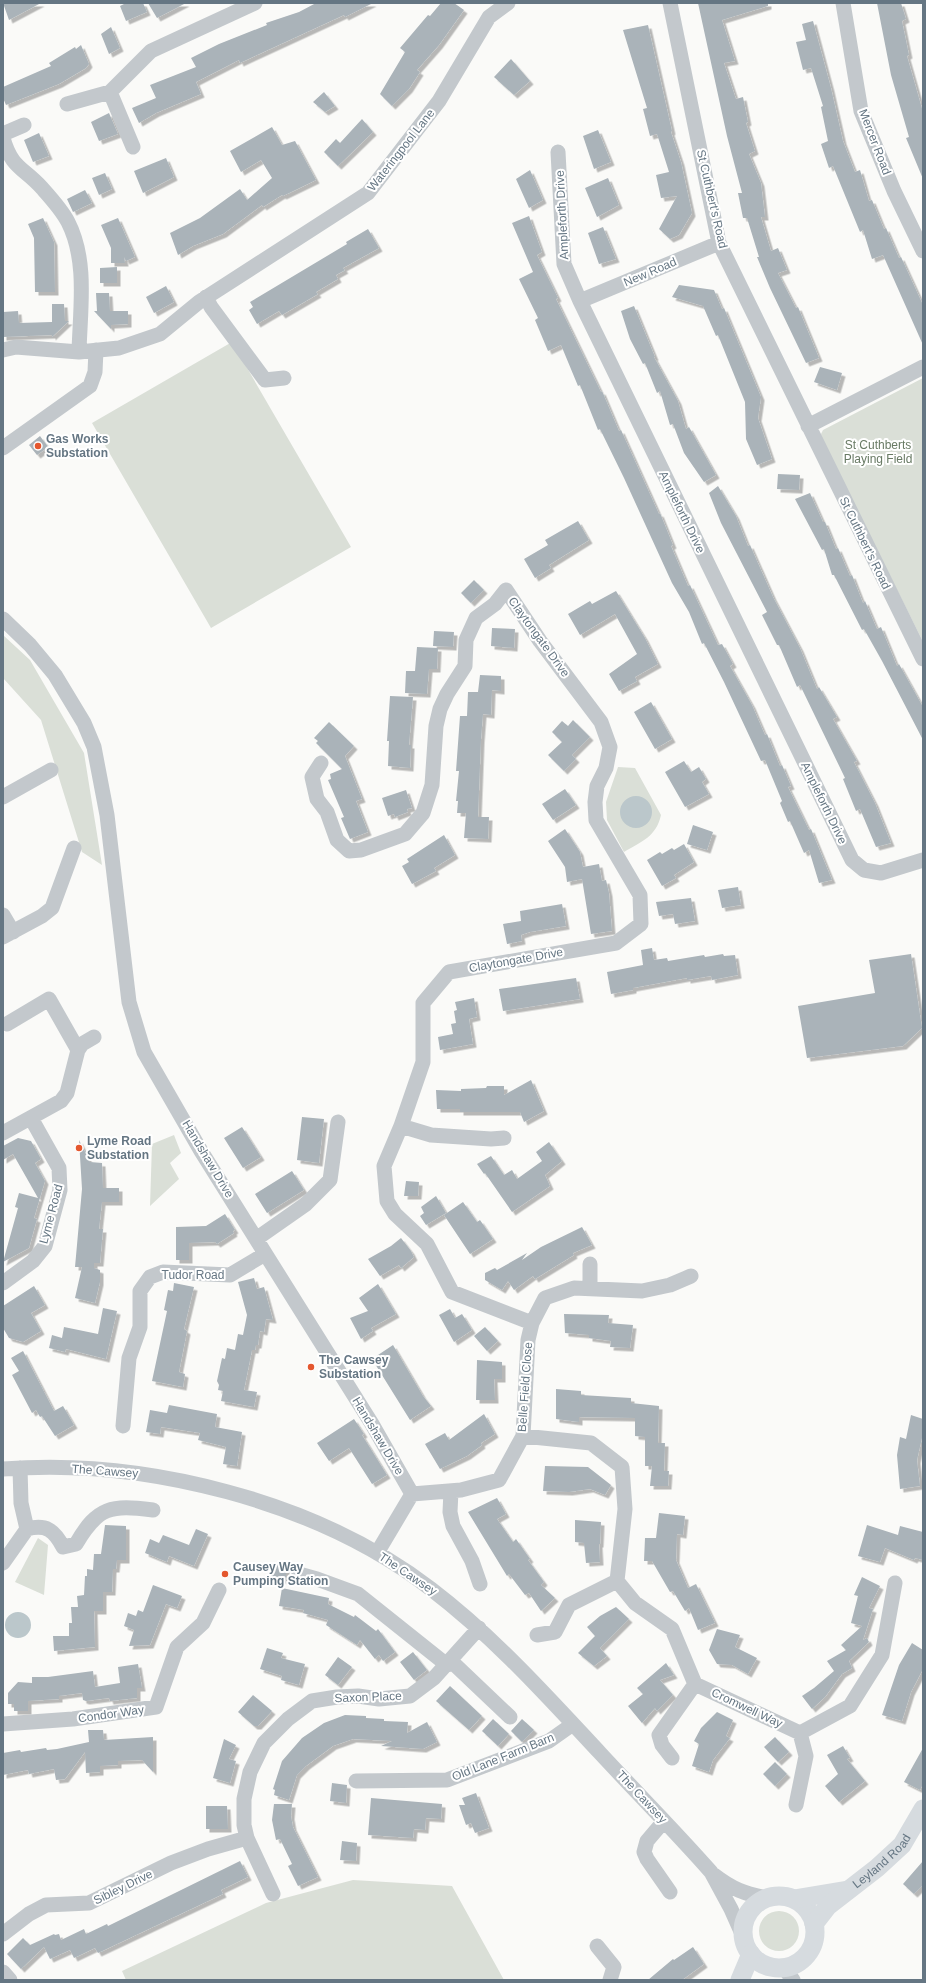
<svg xmlns="http://www.w3.org/2000/svg" width="926" height="1983" font-family="Arial,sans-serif">
<defs>
<filter id="shadow"><feDropShadow dx="3.5" dy="3.5" stdDeviation="0" flood-color="#0004"/></filter>
</defs>
<rect width="100%" height="100%" fill="#fafaf8"/>
<path fill="#dadfd7" d="M232,342L351,547L211,628L92,423Z
M923,378V642L822,440L821,434L823,430Z
M3,635L30,660L84,753L102,865L82,852L41,720L3,678Z
M618,767L635,768L661,815C656,837 642,841 624,852L607,820L606,802Z
M174,1135L181,1153L170,1163L179,1179L150,1206L152,1144Z
M38,1538L48,1545L44,1595L15,1582Z
M353,1880L452,1886L504,1980H126L122,1971L266,1903Z
M759 1931a20 20 0 1 1 40 0a20 20 0 1 1-40 0Z"/>
<path fill="#bbc7cb" d="M620 812a16 16 0 1 1 32 0a16 16 0 1 1-32 0Z
M5 1625a13 13 0 1 1 26 0a13 13 0 1 1-26 0Z"/>
<path fill="#aab3b9" filter="url(#shadow)" d="M3,3H41L9,20Z
M126,3H143L147,12L126,21L120,6Z
M148,3H186L157,18Z
M316,3H373L345,17L344,15L240,63L239,60L196,82L201,94L156,113L139,123L132,108L156,98L150,85L196,67L191,58L219,44L267,25L266,23L299,12Z
M441,3H454L464,10L439,45L417,70L420,72L409,89L392,106L380,94L405,52L400,48L428,15L430,16Z
M698,3H768V6L722,20L735,61L724,63L736,99L743,97L748,122L746,123L755,151L749,154L761,183L765,217H761L771,251L778,248L787,270L778,273L796,308L798,307L819,358L806,363L770,288L757,257H759L747,218H743L738,193H742L727,136Z
M877,3H901L906,19L902,21L909,55L907,56L923,112V179L906,138L909,137L891,75Z
M813,21L831,88L843,141L855,172L860,170L869,201L872,200L884,229L886,228L899,258L901,257L923,305V345L883,255L872,259L863,230L860,232L833,166L829,168L821,144L828,141L821,107L823,106L811,68L803,70L796,42L806,40L802,24Z
M648,25L672,131L671,132L681,162L692,213L679,235L670,239L659,229L677,196L661,198L656,175L669,172L657,134L650,136L643,109L647,108L623,30Z
M111,27L120,48L109,54L101,34Z
M81,45L89,64L86,68L59,84L6,105L3,98V87L51,66L49,63L75,47L76,49Z
M511,59L530,81L514,95L494,77Z
M324,92L335,106L325,112L313,102Z
M109,113L118,134L99,141L91,122Z
M362,119L373,132L338,166L324,152L336,139L340,143Z
M272,127L282,145L295,141L316,180L283,196L282,195L263,207L262,205L223,234L193,246L178,255L170,233L200,218L240,189L247,200L272,178L261,160L241,172L230,151Z
M598,130L611,162L594,169L583,136Z
M39,133L49,156L33,162L24,140Z
M166,158L174,177L143,193L134,171Z
M530,170L543,200L529,208L516,179Z
M105,173L112,189L99,195L92,178Z
M608,178L619,205L597,217L585,188Z
M85,190L92,203L73,212L67,199Z
M529,216L542,252L537,255L558,298L556,299L601,392L602,391L619,431L621,430L659,514L660,513L673,545L671,546L688,586L690,585L718,645L722,644L733,664L730,666L752,705L765,735L767,734L780,766L782,765L791,786L788,787L809,830L811,829L832,880L819,883L809,850L804,853L790,821L788,822L780,803L782,801L765,760L761,761L724,682L704,643L702,644L689,612L672,583L624,478L600,429L598,430L580,385L578,386L561,345L548,351L535,320L538,318L519,279L533,272L512,223Z
M43,218L54,242L55,292H35L34,238L28,224Z
M118,218L135,257L126,261L124,257L125,263H111V248L101,225Z
M603,227L616,259L599,264L588,233Z
M368,229L379,248L343,268L345,270L336,275L338,279L316,292L318,294L282,315L279,311L257,324L249,310L253,307L250,302L347,244L346,242Z
M117,267V283H100V268Z
M679,285L714,290L722,309L724,308L761,397L758,418L772,459L757,465L746,439L745,402L718,335L716,336L703,306L672,297Z
M166,286L174,302L154,313L146,297Z
M96,293H109L110,311H128V324L111,325V329L94,311H97Z
M52,304H64L65,321H69L52,337V335L3,337V312L18,311L19,323L52,322Z
M634,306L655,357H654L678,401L686,429L689,427L716,475L704,482L684,453L673,424L670,425L660,391L657,393L645,363L643,364L630,339L621,311Z
M820,367L842,373L837,390L814,382Z
M40,436L48,447L37,455L29,445Z
M778,474L800,475L799,490L777,489Z
M718,486L736,516L748,546L750,545L773,597L800,648L817,689L819,687L837,717L833,719L857,761L854,762L875,803L891,843L876,847L860,809L856,811L843,779L845,778L800,685L797,687L779,645H777L762,615L767,612L721,523L709,493Z
M810,493L823,522H825L836,549L838,548L850,576L852,575L863,603L865,601L877,629L881,627L897,666L899,664L923,707V740L882,661L864,629L862,630L834,575H832L824,549L822,550L795,499Z
M578,521L589,540L549,565L551,568L535,578L524,559L548,545L545,540Z
M474,580L484,590L471,603L461,593Z
M616,591L645,638L658,664L635,677L637,681L619,691L609,674L637,654L615,614L580,635L568,614L590,601L592,604Z
M492,628L515,629L514,648L491,646Z
M434,631L454,632L453,647L433,646Z
M417,647L438,648L437,669H429L427,694L405,693L406,671H415Z
M480,675L501,676V691L492,690L491,715L483,714L481,739L478,817H489L488,839L464,838L466,813H457L458,801H456L459,771H456L460,716H467L468,692H478Z
M390,696L413,697L409,745H411L410,768L388,766L389,741H387Z
M651,702L672,739L655,749L634,712Z
M573,720L590,737L572,755L576,759L564,771L548,755L562,742L552,732L562,721L568,726Z
M329,722L354,746L345,756L362,799L356,801L368,832L350,839L341,818L344,817L328,780L331,779L330,774L342,769L316,743L318,741L314,738Z
M684,761L691,772L699,767L706,779L702,782L709,794L685,807L665,772Z
M565,789L576,805L553,820L542,804Z
M406,790L412,808L407,809L408,812L395,817L394,814L388,816L382,798Z
M693,825L713,832L707,850L687,844Z
M565,829L580,852L583,867L599,864L602,881L606,880L609,893L612,931L591,934L582,879L567,882L565,867L548,841Z
M444,835L455,855L434,868L436,871L412,884L402,866L409,862L407,859Z
M684,844L694,862L674,875L676,878L662,886L647,860L660,852L662,854L672,848L674,850Z
M738,887L741,905L722,908L718,890Z
M691,898L695,921L675,924L673,914L659,916L656,902Z
M562,904L566,926L530,932L521,935L522,941L507,944L503,924L521,921L520,911Z
M652,948L654,960L667,958L668,961L704,955L705,957L723,954L724,956L735,955L738,975L712,980L711,976L687,980V978L633,988V990L611,994L607,972L643,965L641,950Z
M911,954L922,1028L903,1046L807,1058L798,1006L875,993L869,960Z
M576,978L580,999L503,1011L499,989Z
M474,998L477,1017L469,1019L473,1044L440,1050L438,1037L453,1034L451,1024L456,1023L454,1011L457,1010L455,1002Z
M531,1080L544,1111L524,1122L520,1112H460V1109H437L436,1090L461,1091V1089L486,1088L487,1086H504V1095Z
M302,1117L324,1119L319,1163L297,1160Z
M242,1127L261,1157L243,1168L224,1138Z
M18,1138L31,1141L41,1159L35,1163L45,1181L34,1218L37,1219L29,1248L3,1262L18,1208L15,1207L19,1193L38,1198L13,1154L3,1160V1146Z
M79,1140L90,1162L102,1163L103,1188H119V1202H102L99,1229H103L100,1263H94V1268L100,1270V1282L95,1303L75,1298L82,1267H75L82,1189Z
M549,1142L562,1161L545,1175L550,1186L512,1212L485,1173L484,1174L477,1164L491,1156L504,1175L512,1170L517,1179L542,1161L536,1152Z
M292,1171L304,1190L267,1213L255,1194Z
M406,1181L419,1182L418,1196H404Z
M436,1196L446,1213L426,1225L420,1216L424,1213L421,1207Z
M463,1202L477,1222L480,1220L493,1239L470,1254L444,1215Z
M225,1214L235,1230L233,1231L234,1233L217,1244L215,1242L189,1243V1260H176V1227L206,1226Z
M582,1227L592,1245L573,1253L574,1255L535,1279L533,1276L514,1290L508,1281L502,1290L485,1280V1273L495,1268L497,1270L527,1253L522,1260L541,1247Z
M401,1238L411,1251L414,1257L401,1268L399,1265L380,1276L368,1259L391,1246Z
M254,1278L257,1289L264,1287L273,1320L266,1319L264,1332L260,1331L258,1345H256L255,1350H252L244,1390L257,1392L254,1407L221,1401L223,1391L218,1390L219,1385L217,1381L222,1358L225,1359L227,1348L235,1350L238,1334L243,1335L247,1315L238,1282Z
M174,1283L194,1287L184,1329L187,1331L179,1372L185,1374L183,1387L152,1381L167,1311L164,1310L168,1290L173,1291Z
M378,1284L396,1314L371,1328L373,1331L361,1339L350,1318L368,1311L359,1298Z
M34,1286L45,1305L31,1313L41,1331L23,1342L9,1338L3,1328V1306Z
M103,1308L117,1311L106,1359L66,1349L65,1352L49,1348L52,1335L62,1338L64,1327L98,1334Z
M450,1309L455,1318L462,1314L472,1330L454,1342L439,1315Z
M564,1314L609,1315L608,1323L633,1325L630,1348L610,1347L611,1341L589,1338V1335L565,1333Z
M485,1327L498,1341L487,1351L474,1336Z
M393,1345L423,1396L431,1406L410,1420L372,1359Z
M23,1351L54,1411L63,1406L74,1425L55,1436L42,1416L40,1417L36,1410L32,1413L12,1375L19,1371L11,1358Z
M477,1360L502,1362V1379H494L495,1400H476Z
M556,1389L581,1391V1395L631,1398V1403L659,1406L658,1443H665L664,1471H669L668,1486H650L652,1466H645V1437L635,1436V1418L579,1417V1422L556,1419Z
M169,1405L217,1414L215,1427L242,1432L237,1466L223,1464L226,1447L198,1440L200,1433L161,1427L160,1434L146,1432L150,1410L167,1413Z
M484,1414L495,1434L481,1443L482,1445L467,1456L440,1469L425,1444L445,1433L449,1440Z
M911,1415L923,1419V1438H922L917,1460L920,1486L900,1489L897,1455L900,1437L906,1439Z
M354,1419L364,1434L362,1435L387,1475L372,1484L349,1448L329,1461L317,1443Z
M545,1466L588,1467L611,1485L605,1495L590,1489L569,1492L543,1491Z
M497,1498L506,1514L497,1519L513,1542L516,1539L530,1559L528,1560L544,1582L541,1585L555,1598L541,1611L529,1593L525,1595L509,1574L507,1576L468,1512Z
M659,1513L685,1516L683,1535L677,1534L676,1560L688,1588L696,1584L715,1623L698,1630L689,1608L685,1611L673,1591L670,1592L652,1561H644L645,1538H656Z
M575,1520L601,1522L600,1544H599L600,1562L586,1563L584,1543L575,1542Z
M105,1525L126,1526V1560H117L116,1569H113L112,1592H103V1611H94L95,1647L54,1651L53,1636H69V1623H72L71,1607H78L77,1596L84,1595L85,1576H87V1569L93,1570L94,1554H101Z
M867,1525L898,1535L900,1526L923,1532V1560L915,1558L914,1560L885,1548L880,1562L858,1556Z
M196,1529L208,1534L194,1566L169,1556L167,1562L145,1553L150,1539L159,1543L163,1535L189,1545Z
M286,1564V1580L271,1581L270,1565Z
M862,1577L880,1586L869,1608L873,1609L863,1640L867,1638L869,1642L849,1661L852,1668L842,1674L825,1697L812,1709L802,1696L814,1688L834,1671L827,1661L846,1650L841,1645L862,1626L851,1623L858,1596L854,1595Z
M153,1585L182,1596L177,1608L166,1604L150,1645L129,1646L134,1630L124,1626L128,1613L136,1616L138,1610L143,1612Z
M282,1588L329,1598L328,1604L354,1617L355,1615L376,1631L378,1629L395,1652L383,1661L379,1655L375,1659L360,1640L357,1645L326,1625L328,1620L303,1613L304,1610L279,1606Z
M616,1607L629,1619L600,1648L607,1656L594,1666L578,1653L595,1636L587,1627L600,1616Z
M717,1629L740,1635L735,1647L757,1658L748,1674L732,1665L717,1664L709,1650Z
M912,1643L923,1650V1669L911,1692L902,1721L882,1715L899,1665Z
M267,1648L283,1653L281,1658L305,1664L299,1685L281,1680L282,1676L260,1669Z
M413,1652L427,1670L414,1680L400,1662Z
M338,1657L352,1667L338,1685L325,1675Z
M666,1663L674,1675L660,1680L673,1695L657,1711L655,1708L642,1723L628,1706L643,1694L637,1688Z
M138,1664L142,1688H137V1698L110,1701L109,1698L86,1701L83,1700L82,1693L59,1696V1699L28,1701V1711H14V1704H8V1693L18,1682L32,1683V1677H48L93,1671L95,1687L120,1683L118,1667Z
M450,1686L482,1716L469,1730L436,1701Z
M253,1695L272,1711L258,1726H254L238,1712Z
M717,1712L733,1720L726,1736L730,1738L713,1760L709,1772L692,1766L699,1744L694,1741L701,1728Z
M345,1715L366,1716V1718L384,1719V1721L408,1722L407,1733L427,1722L437,1742L423,1749L381,1746L392,1741L353,1739L333,1746L306,1766L297,1775L289,1800L274,1795L275,1790L273,1789L282,1761L302,1738L324,1723Z
M493,1719L509,1734L498,1746L482,1731Z
M522,1719L534,1730L522,1742L511,1731Z
M88,1730H103L104,1740L153,1737V1772L142,1760L118,1761V1765L100,1766V1772L86,1773L85,1752L65,1779L56,1780L54,1769L29,1774L28,1770L3,1775V1753L20,1750L21,1752L46,1748L47,1750L57,1749L89,1742Z
M775,1737L789,1752L778,1762L764,1747Z
M224,1739L236,1745L229,1759L236,1761L230,1783L213,1778Z
M843,1746L850,1758L847,1759L865,1781L839,1802L825,1786L838,1774L827,1755Z
M923,1748V1784L920,1790L904,1782Z
M775,1762L787,1774L775,1786L763,1774Z
M332,1783L347,1785L346,1803L330,1801Z
M476,1793L489,1828L475,1833L471,1823L466,1825L459,1805H465L462,1798Z
M371,1798L442,1804L441,1819L426,1818L425,1830L414,1829L413,1838L368,1835Z
M274,1804H292L291,1816L293,1827L318,1877L298,1886L288,1866L292,1864L280,1839L276,1840L272,1820Z
M206,1806H227L228,1829H206Z
M342,1841L357,1843L356,1861L340,1860Z
M240,1861L248,1877L221,1890L223,1894L98,1953L95,1948L74,1958L70,1950L50,1959L44,1947L21,1969L7,1954L23,1938L30,1945L54,1934L55,1935L59,1934L61,1940L84,1929L86,1934L107,1924L108,1926Z
M923,1861V1885L914,1894L903,1884Z
M693,1947L704,1964L682,1980H648L673,1959L674,1960Z"/>
<g fill="none" stroke-linecap="round" stroke-linejoin="round">
<path stroke="#c3c8cc" stroke-width="15" d="M670,3L719,243L923,659
M843,3L861,111L894,191L923,251
M110,92L133,147
M67,104L110,92L151,51L255,3
M3,134L24,125
M3,138C12,169 23,167 42,188C50,197 62,210 68,222C88,261 80,310 79,352
M558,152L564,264L580,301L852,860L864,870L881,873L923,860
M206,297L211,307L265,380L284,378
M580,301L719,243
M3,350L16,347L79,352L119,348L160,334L199,302L368,193L439,101L489,17L508,3
M808,426L923,367
M3,448L90,386L95,372L96,350
M3,619L30,645L55,675L84,723L94,747L107,815L129,1002L144,1052L201,1151L372,1424L412,1494L377,1553
M321,763L312,777L317,799L327,812L337,840L349,851L361,850L405,834L423,813L432,785L436,726L440,709L447,694L465,666L466,640L476,618L495,604L506,590L540,641L601,722L610,747L606,768L597,786L595,802L596,820L640,895L641,924L616,943L449,972L423,1003V1062L401,1126L384,1166L387,1201L395,1214L427,1244L452,1292L532,1323
M3,797L51,770
M3,915L13,932
M3,937L42,916L52,908L74,848
M7,1024L49,999L78,1050
M401,1126L431,1135L491,1139L504,1138
M3,1133L61,1101L67,1093L78,1050L82,1044L94,1037
M256,1239L306,1204L330,1180L338,1122
M3,1283L33,1261L45,1246L60,1190L59,1168L31,1118
M590,1289V1264
M123,1426L129,1358L140,1327V1291L150,1277L163,1272L230,1275L265,1254
M523,1436L591,1443L622,1467L625,1509L617,1581L635,1603L672,1629L695,1684L800,1733L850,1706L882,1655L895,1583
M3,1469C145,1458 317,1501 431,1589C494,1637 546,1695 600,1753C637,1793 675,1831 711,1872L731,1909L743,1936
M451,1491L450,1512L453,1526L472,1561L480,1584
M412,1494L461,1490L499,1480L523,1436L528,1340L532,1323L545,1298L574,1288L642,1291L670,1285L691,1276
M27,1529C46,1524 54,1530 63,1547L76,1544C98,1506 111,1505 153,1510
M3,1563L27,1529L21,1503L20,1468
M299,1574L317,1579L358,1594L447,1665
M537,1635L555,1632L569,1605L617,1581
M451,1661L510,1717
M3,1724L73,1719L156,1707L177,1647L203,1623L219,1590
M672,1758L662,1745L659,1735L695,1684
M356,1781L447,1780L549,1741L573,1724
M796,1805L806,1756L800,1733
M664,1821L647,1841L644,1852L647,1859L670,1892
M714,1875C732,1889 745,1894 767,1898
M273,1894L247,1838L244,1825V1799L250,1772L264,1743L288,1719L312,1701L337,1697L358,1696L379,1699L410,1696L434,1678L479,1628
M3,1934L29,1914L46,1905L89,1903L171,1863L208,1849L247,1838
M597,1946L614,1967L610,1980
M784,1968L793,1980
M3,1972L10,1980"/>
<g stroke="#d6dbdf" stroke-width="19">
<circle cx="779" cy="1932" r="36"/>
<path d="M794,1899L848,1890"/>
<path id="s1" d="M814,1924L828,1906L877,1868L902,1845L923,1809"/>
<path d="M740,1980L751,1954"/>
</g>
</g>
<g fill="#e4572e" stroke="#fff" stroke-width="1.5">
<circle cx="38" cy="446" r="4"/>
<circle cx="79" cy="1148" r="4"/>
<circle cx="311" cy="1367" r="4"/>
<circle cx="225" cy="1574" r="4"/>
</g>
<g text-anchor="middle" stroke-width="4" stroke-linejoin="round" paint-order="stroke">
<g font-size="12" fill="#657683" stroke="#fff">
<text transform="translate(875 142) rotate(69)" y="4">Mercer Road</text>
<text transform="translate(401 150) rotate(-52)" y="4">Wateringpool Lane</text>
<text transform="translate(712 199) rotate(77)" y="4">St Cuthbert's Road</text>
<text transform="translate(562 215) rotate(-93)" y="4">Ampleforth Drive</text>
<text transform="translate(650 272) rotate(-23)" y="4">New Road</text>
<text transform="translate(682 512) rotate(64)" y="4">Ampleforth Drive</text>
<text transform="translate(865 543) rotate(64)" y="4">St Cuthbert's Road</text>
<text transform="translate(539 637) rotate(54)" y="4">Claytongate Drive</text>
<text transform="translate(824 803) rotate(64)" y="4">Ampleforth Drive</text>
<text transform="translate(516 960) rotate(-10)" y="4">Claytongate Drive</text>
<text transform="translate(208 1159) rotate(59)" y="4">Handshaw Drive</text>
<text transform="translate(51 1214) rotate(-75)" y="4">Lyme Road</text>
<text x="193" y="1279">Tudor Road</text>
<text transform="translate(525 1387) rotate(-86)" y="4">Belle Field Close</text>
<text transform="translate(378 1436) rotate(59)" y="4">Handshaw Drive</text>
<text transform="translate(105 1471) rotate(4)" y="4">The Cawsey</text>
<text transform="translate(408 1574) rotate(34)" y="4">The Cawsey</text>
<text transform="translate(368 1697) rotate(-2)" y="4">Saxon Place</text>
<text transform="translate(747 1708) rotate(25)" y="4">Cromwell Way</text>
<text transform="translate(111 1714) rotate(-8)" y="4">Condor Way</text>
<text transform="translate(503 1757) rotate(-22)" y="4">Old Lane Farm Barn</text>
<text transform="translate(642 1797) rotate(47)" y="4">The Cawsey</text>
<text dy="4" stroke="none"><textPath href="#s1" startOffset="93">Leyland Road</textPath></text>
<text transform="translate(123 1887) rotate(-26)" y="4">Sibley Drive</text>
</g>
<g font-size="12" font-weight="bold" fill="#657683" stroke="#fff" text-anchor="start">
<text x="46" y="443">Gas Works<tspan x="46" dy="14">Substation</tspan></text>
<text x="87" y="1145">Lyme Road<tspan x="87" dy="14">Substation</tspan></text>
<text x="319" y="1364">The Cawsey<tspan x="319" dy="14">Substation</tspan></text>
<text x="233" y="1571">Causey Way<tspan x="233" dy="14">Pumping Station</tspan></text>
</g>
<g font-size="12" fill="#687a64" stroke="#fff">
<text x="878" y="449">St Cuthberts<tspan x="878" dy="14">Playing Field</tspan></text>
</g>
</g>
<rect width="926" height="1983" fill="none" stroke="#657683" stroke-width="8"/>
</svg>
